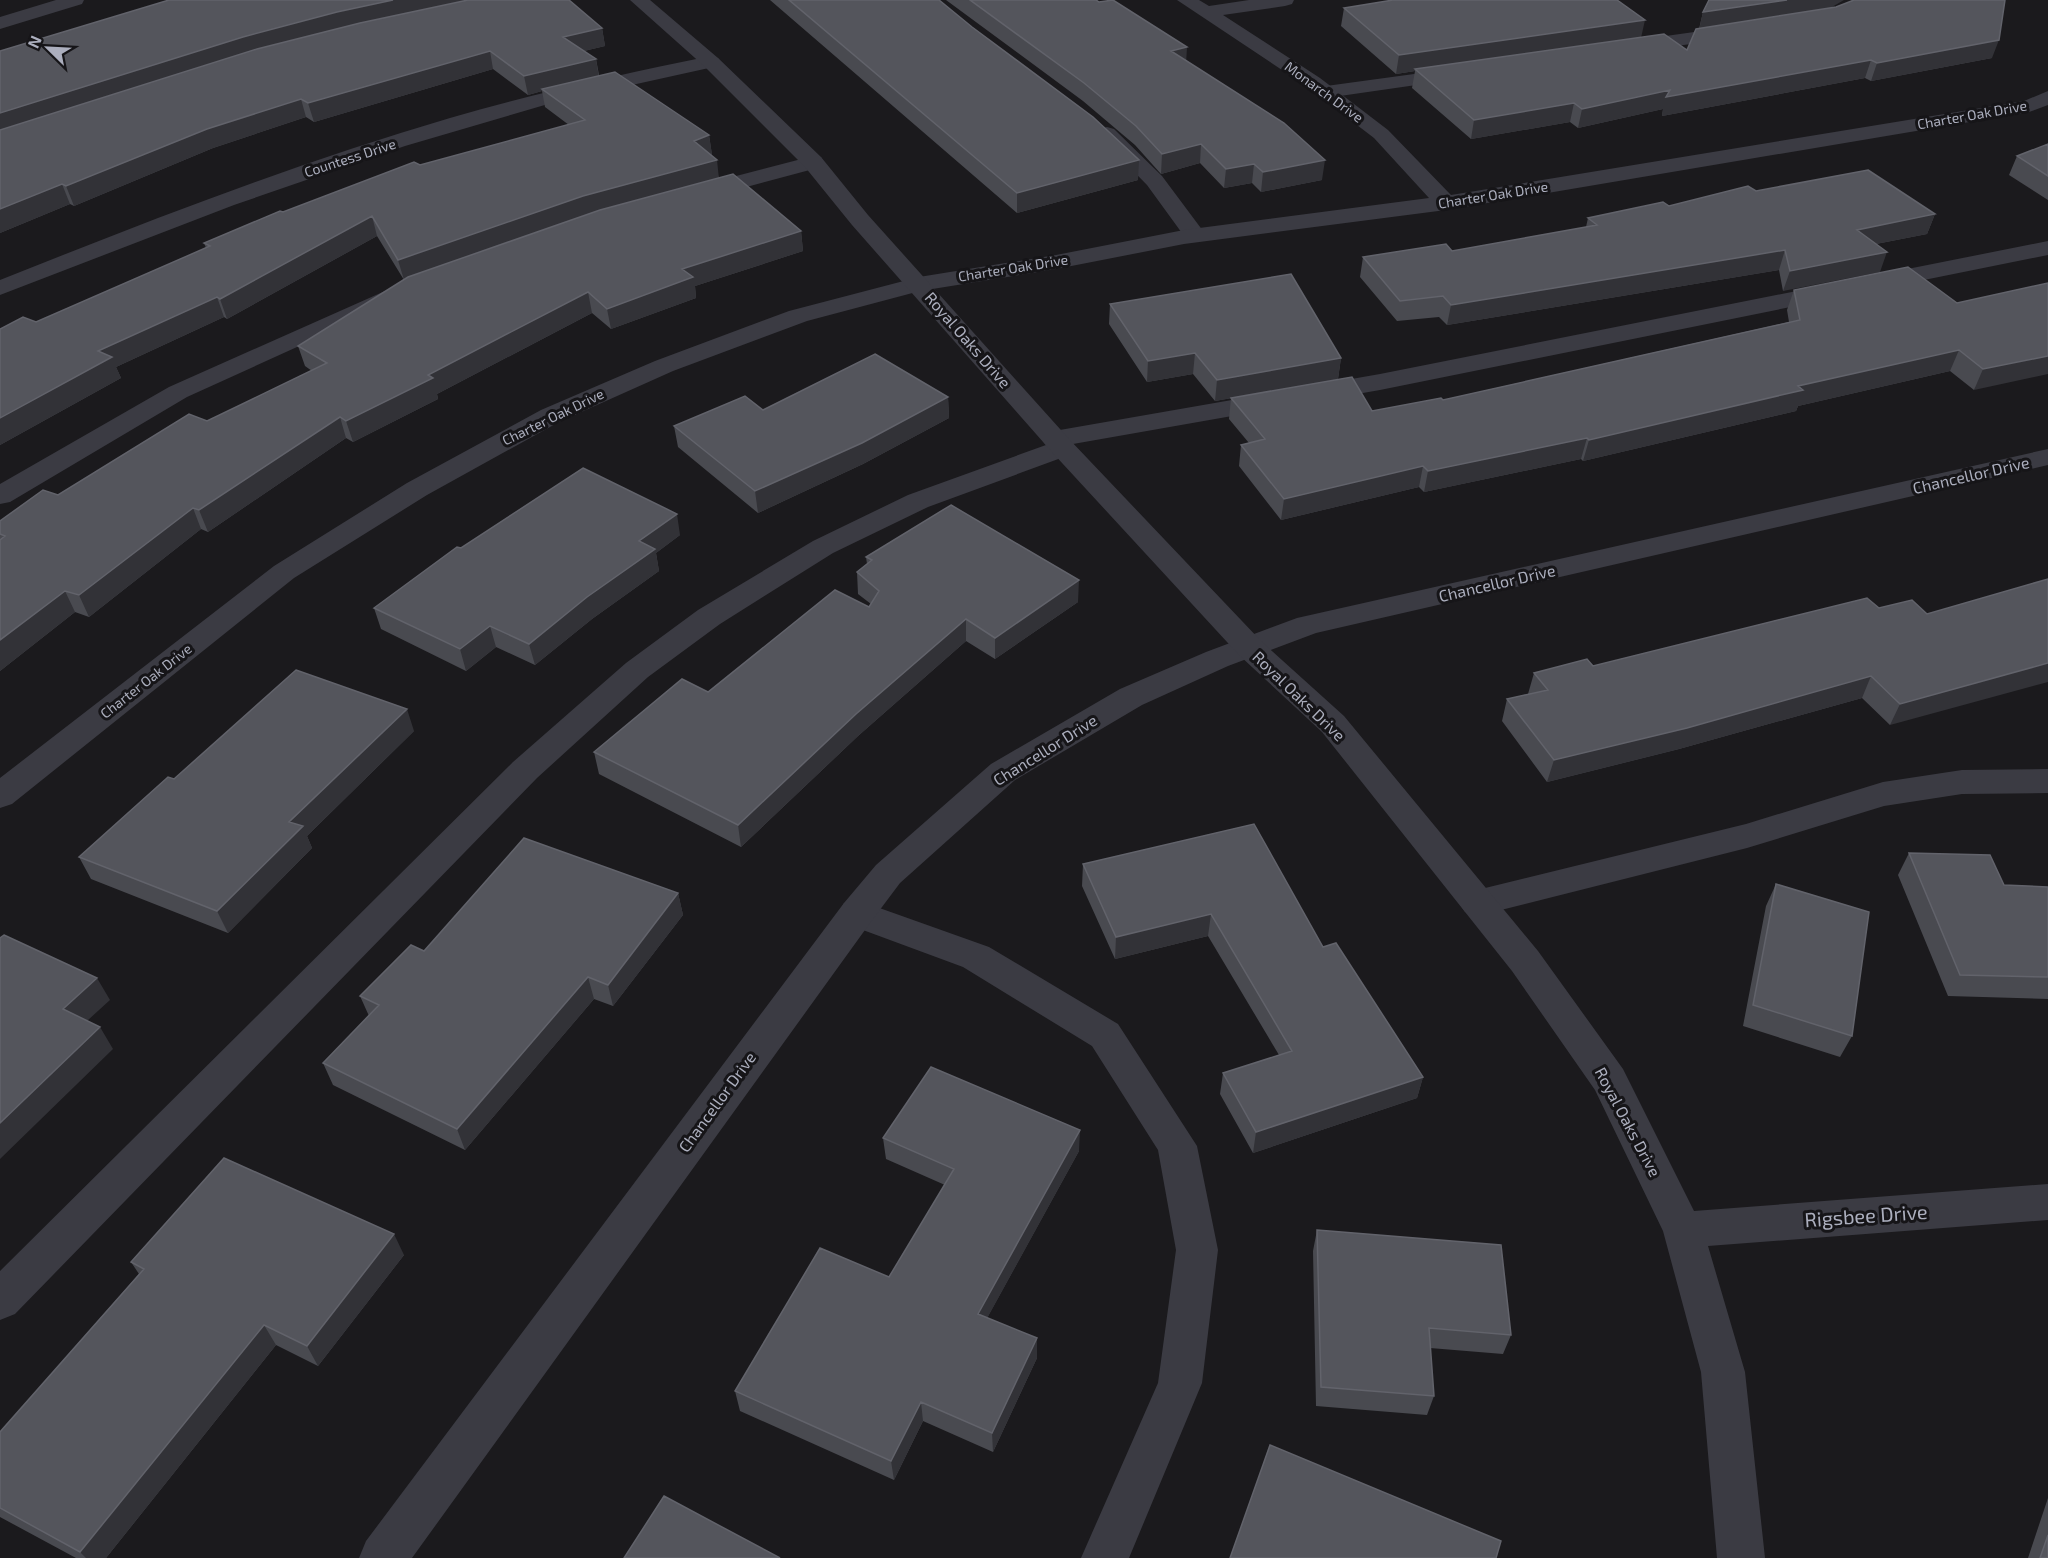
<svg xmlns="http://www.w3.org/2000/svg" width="2048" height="1558" font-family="'Exo 2',sans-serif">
<rect width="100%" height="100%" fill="#1b1a1d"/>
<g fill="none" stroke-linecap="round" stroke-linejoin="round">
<path fill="#3b3b43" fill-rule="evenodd" d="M1737,26L1744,28L1747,32L1744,36L1630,53L1623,51L1620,47L1623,43L1630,41Z
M1458,68L1465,70L1468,74L1465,78L1326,98L1319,96L1316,92L1319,88L1326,86Z
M1107,127L1114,129L1162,176L1206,235L1203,240L1195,242L1187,240L1147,185L1100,137L1097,133L1100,129Z
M813,156L821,157L824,162L821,167L698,200L690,198L687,193L690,188Z
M2048,241V255L1380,390L1073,444L1076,448L1072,454L928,507L833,553L720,624L648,677L537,778L15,1314L0,1320V1271L513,762L626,663L698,610L813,541L908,495L1046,445L1041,439L1045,433L1054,431L1380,374Z
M385,291L394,293L397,298L394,303L187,397L10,502L0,504V484L169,387Z
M2048,769V793L1962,794L1884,806L1747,848L1477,916L1465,912L1459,903L1465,894L1477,890L1746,824L1883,782L1962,770Z
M857,900L989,947L1118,1024L1197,1146L1218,1250L1202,1383L1129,1558H1081L1158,1383L1176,1250L1158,1150L1092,1046L963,967L844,923L839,913L844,903Z"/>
<path fill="#3b3b43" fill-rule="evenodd" d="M56,0H84L82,4L0,29V17Z
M1177,0H1199L1209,6L1249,0H1294L1292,4L1285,6L1223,15L1320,78L1388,130L1451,195L2024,101L2048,91V105L2029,112L1446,210L1184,244L1056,269L920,291L807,321L673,371L559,422L427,495L294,578L12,804L0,808V778L274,566L407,483L541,410L655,361L789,311L919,277L1056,255L1184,230L1429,198L1374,138L1306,86Z
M711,56L718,58L721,62L718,66L555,102L405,146L234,205L0,295V280C148,221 297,163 450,118C536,93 623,74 711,56Z
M2048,449V465L1316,633L1228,666L1142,705L1015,780L900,883L870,923L412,1558H359L366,1541L844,903L876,865L991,764L1120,689L1206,652L1297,618Z"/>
<path fill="#3b3b43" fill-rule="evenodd" d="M630,0H650L718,58L821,157L868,215L1069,439L1261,641L1344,716L1538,951L1623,1069L1694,1211L2048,1184V1220L1708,1246L1745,1372L1765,1558H1717L1701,1372L1663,1231L1595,1090L1512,971L1322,732L1239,655L1051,451L852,225L805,167L704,66Z"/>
</g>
<path fill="#494a50" d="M770,0H939L1138,180L1017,213Z
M946,0H1096L1186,61L1322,180L1261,192L1252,183L1224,188L1200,163L1161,174L1135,145L1083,101Z
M1832,7L1822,10L1992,58L1871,81L1865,78L1662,116L1663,109L1578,128L1570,122L1471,139L1412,88L1415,71L1396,74L1341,26L1344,8L1641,37L1687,50L1699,29L1703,12Z
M602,28L605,46L584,51L596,59L599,75L709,135L712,155H711L719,178L801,231L803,251L695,286L696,298L611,329L592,313L437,394L438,399L353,442L346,438L208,532L201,529L89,617L75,612L0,671V521L58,495L207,421L312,371L305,366L298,346L404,280L377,236L227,319L224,317L116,367L121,378L0,445V329L36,322L206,248L204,243L283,212L420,165L569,125L545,107L542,91L528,95L493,69L314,122L306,117L213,148L74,206L70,204L0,233V51Z
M2048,144V200L2009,175L2017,156Z
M1756,191L1935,214L1927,234L1876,244L1783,291L1779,270L1447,325L1439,317L1397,321L1360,277L1363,257L1452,251L1586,227L1588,218L1669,206Z
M2048,283L1974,390L1950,371L1798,406L1796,411L1583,461L1581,459L1424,492L1419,487L1281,520L1239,466L1241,445L1249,443L1229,419L1231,398L1372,411L1443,400L1789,322L1787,310L1794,290L1957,303Z
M1110,304L1341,358L1338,379L1215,401L1193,374L1147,382L1109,324Z
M948,397L949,418L863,464L758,513L678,447L674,426L763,410Z
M680,535L656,553L659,571L592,619L535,665L496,647L466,671L381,629L374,608L461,548Z
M866,557L1078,602L995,659L966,641L858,736L741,847L599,774L594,752L869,607L871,604L858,594L857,572L867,564Z
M2048,579L1890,725L1862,698L1679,749L1547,782L1502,721L1507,699L1528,694L1534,673L1593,666L1879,608L1927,614Z
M414,731L307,836L312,848L228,933L91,879L79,857L174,779Z
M1909,853L2004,885L2048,887V999L1948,996L1898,875Z
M1083,864L1323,947L1423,1077L1417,1098L1253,1153L1220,1094L1223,1073L1279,1055L1208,936L1115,959L1082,886Z
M1776,884L1852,1036L1840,1057L1743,1026L1766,906Z
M678,893L683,915L613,1006L594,999L465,1150L333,1085L323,1063L369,1016L360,996L424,951Z
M883,1138L1079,1151L987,1318L1037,1338V1358L993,1452L923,1421L894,1480L740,1411L735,1391L889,1277L945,1185L886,1159Z
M1317,1230L1511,1335L1503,1354L1430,1348L1434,1396L1427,1415L1316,1406L1313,1251Z
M404,1255L318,1366L276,1345L106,1558H76L0,1517V1432L139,1274L131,1262Z
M2048,1498V1558H2028Z"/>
<path fill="#323237" d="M393,0H479L0,135V113L243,37L337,12Z
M1787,0H1844L1832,7L1803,15L1699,30L1703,12Z
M1645,20L1641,38L1415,69V71L1396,74L1399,55Z
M602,28L605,46L567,55L563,37Z
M1999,40L1992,58L1871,81L1877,63Z
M1187,47L1186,65L1171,51Z
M490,51L493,69L314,122L308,103Z
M596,59L599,78L542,89V91L528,95L524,76Z
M1871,60L1865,78L1662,116L1663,109L1578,128L1582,109L1670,90Z
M301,99L306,117L213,148L74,206L66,186L207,129Z
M1574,103L1570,122L1471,139L1474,120Z
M709,135L712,155L696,160L694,141Z
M1201,144L1200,163L1161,174L1162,154Z
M717,160L719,179L404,280L398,260L583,196Z
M1139,160L1138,180L1017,213V193Z
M1325,160L1322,180L1261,192L1263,172Z
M1254,164L1252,183L1224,188L1226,169Z
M62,184L70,204L0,233V209Z
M1935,214L1927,234L1850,249L1857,230Z
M372,216L377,236L227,319L220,299Z
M801,231L803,251L695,286L696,298L611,329L607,309L682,269Z
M1785,250L1779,270L1447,325L1451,305Z
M1887,252L1880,272L1783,291L1790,271Z
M588,292L592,313L437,394L438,399L353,442L346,421L428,375Z
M217,297L224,317L116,367L121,378L0,445V418L98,351Z
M1959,350L1950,371L1798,406L1796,411L1583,461L1589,440L1798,386Z
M1195,353L1193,374L1147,382L1148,361Z
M2048,356V374L1974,390L1983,369Z
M1341,358L1338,379L1215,401L1217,380Z
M948,397L949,418L863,464L758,513L755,491Z
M340,417L346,438L208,532L199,510Z
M1587,438L1581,459L1424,492L1428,471Z
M1423,466L1419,487L1281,520L1284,499Z
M193,508L201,529L89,617L79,595Z
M677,514L680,535L656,553L659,571L592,619L535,665L529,644L639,541Z
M1079,580L1078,602L995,659V638Z
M65,591L75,612L0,671V640Z
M966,619V641L858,736L741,847L738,825L856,714Z
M490,626L496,647L466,671L460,649Z
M2048,663V682L1890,725L1900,704Z
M1871,676L1862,698L1679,749L1547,782L1554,760Z
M407,709L414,731L307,836L312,848L228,933L217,911L289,822Z
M678,893L683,915L613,1006L608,985Z
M1211,914L1208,936L1115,959L1116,937Z
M588,977L594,999L465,1150L457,1129Z
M97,978L110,1000L76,1031L63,1009Z
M100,1027L113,1049L0,1159V1123Z
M1423,1077L1417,1098L1253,1153L1256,1132Z
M1080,1130L1079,1151L979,1333L978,1314Z
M394,1234L404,1255L318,1366L307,1346Z
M264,1325L276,1345L106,1558H86L80,1552Z
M1037,1338V1358L993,1452L992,1433Z
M921,1402L923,1421L894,1480L891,1461Z"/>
<path fill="#54555c" stroke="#62636b" stroke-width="1.5" d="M169,0H393L337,12L243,37L0,113V51Z
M468,0H569L602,28L563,37L596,59L524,76L490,51L308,103L301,99L207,129L66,186L62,184L0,209V130L257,49L360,23Z
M789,0H939L972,27L1093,117L1139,160L1017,193Z
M970,0H1096L1099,2L1113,0L1187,47L1171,51L1284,123L1325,160L1263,172L1254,164L1226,169L1201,144L1162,154L1136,126L1084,83Z
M1393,0H1617L1645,20L1399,55L1344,8Z
M1709,0H1787L1703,12Z
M1854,0H2005L1999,40L1877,63L1871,60L1666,97L1670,90L1582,109L1574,103L1474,120L1415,69L1664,34L1687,50L1696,29L1836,7Z
M615,72L709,135L694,141L717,160L583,196L398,260L372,216L220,299L217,297L98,351L112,357L0,418V329L23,317L36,322L210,246L204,243L280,211L283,212L414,162L420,165L585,120L542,89Z
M2048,144V176L2017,156Z
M1868,170L1935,214L1857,230L1887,252L1790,271L1785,250L1451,305L1443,296L1400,301L1363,257L1446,244L1452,251L1597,225L1588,218L1663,202L1669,206L1748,186L1756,191Z
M733,174L801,231L682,269L693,277L607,309L588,292L428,375L433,378L346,421L340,417L199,510L193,508L79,595L65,591L0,640V540L5,536L0,534V521L43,490L58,495L189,414L207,421L327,363L298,346L408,277L600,210Z
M1908,267L1957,303L2048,283V356L1983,369L1959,350L1798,386L1803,390L1589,440L1587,438L1428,471L1423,466L1284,499L1241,445L1265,439L1231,398L1352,377L1372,411L1441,398L1443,400L1800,320L1794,290Z
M1291,274L1341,358L1217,380L1195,353L1148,361L1110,304Z
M875,354L948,397L862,443L755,491L674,426L745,396L763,410Z
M583,468L677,514L639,541L655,549L587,597L529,644L490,626L460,649L374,608L457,547L461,548Z
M951,505L1079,580L995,638L966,619L856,714L738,825L594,752L682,679L708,692L835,590L869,607L879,591L857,572L872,560L866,557Z
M2048,579V663L1900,704L1871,676L1687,728L1554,760L1507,699L1548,690L1534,673L1587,659L1593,666L1867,598L1879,608L1912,600L1927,614Z
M296,670L407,709L289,822L303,826L217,911L79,857L168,777L174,779Z
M1254,824L1323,947L1336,943L1423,1077L1256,1132L1223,1073L1292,1051L1211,914L1116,937L1083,864Z
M524,838L678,893L608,985L588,977L457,1129L323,1063L379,1005L360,996L411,945L424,951Z
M1909,853L1990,855L2004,885L2048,887V977L1960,975Z
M1776,884L1869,912L1852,1036L1753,1005Z
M4,935L97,978L63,1009L100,1027L0,1123V938Z
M931,1067L1080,1130L978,1314L1037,1338L992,1433L921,1402L891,1461L735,1391L820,1248L889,1277L954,1169L883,1138Z
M224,1158L394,1234L307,1346L264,1325L80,1552L0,1508V1432L144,1269L131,1262Z
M1317,1230L1501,1245L1511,1335L1429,1328L1434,1396L1321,1387Z
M1270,1445L1501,1541L1496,1558H1230Z
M664,1496L780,1558H624Z
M2048,1535V1558H2040Z"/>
<g text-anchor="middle" stroke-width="6" stroke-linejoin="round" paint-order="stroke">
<g font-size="14" fill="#acafbe" stroke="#161518">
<text transform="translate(1324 92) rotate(36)" y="5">Monarch Drive</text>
<text transform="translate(1972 115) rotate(-10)" y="5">Charter Oak Drive</text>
<text transform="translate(350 158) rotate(-18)" y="5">Countess Drive</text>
<text transform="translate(1493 195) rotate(-9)" y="5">Charter Oak Drive</text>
<text transform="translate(1013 268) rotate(-9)" y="5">Charter Oak Drive</text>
<text transform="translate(553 417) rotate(-26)" y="5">Charter Oak Drive</text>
<text transform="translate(146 681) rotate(-38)" y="5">Charter Oak Drive</text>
</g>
<g font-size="16" fill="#acafbe" stroke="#161518">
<text transform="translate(968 340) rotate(49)" y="6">Royal Oaks Drive</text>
<text transform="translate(1971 475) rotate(-13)" y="6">Chancellor Drive</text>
<text transform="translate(1497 583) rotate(-13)" y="6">Chancellor Drive</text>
<text transform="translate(1299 696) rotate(44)" y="6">Royal Oaks Drive</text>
<text transform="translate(1045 750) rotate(-32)" y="6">Chancellor Drive</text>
<text transform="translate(717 1102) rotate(-54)" y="6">Chancellor Drive</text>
<text transform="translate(1628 1122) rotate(62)" y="6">Royal Oaks Drive</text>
</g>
<g font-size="20" fill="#acafbe" stroke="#161518">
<text transform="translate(1866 1216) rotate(-4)" y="7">Rigsbee Drive</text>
</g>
</g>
<g transform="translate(48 48) rotate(294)" stroke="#161518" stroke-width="4.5" paint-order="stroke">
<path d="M0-4.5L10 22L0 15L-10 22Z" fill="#acafbe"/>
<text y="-9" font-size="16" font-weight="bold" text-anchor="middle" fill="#acafbe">N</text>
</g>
</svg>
